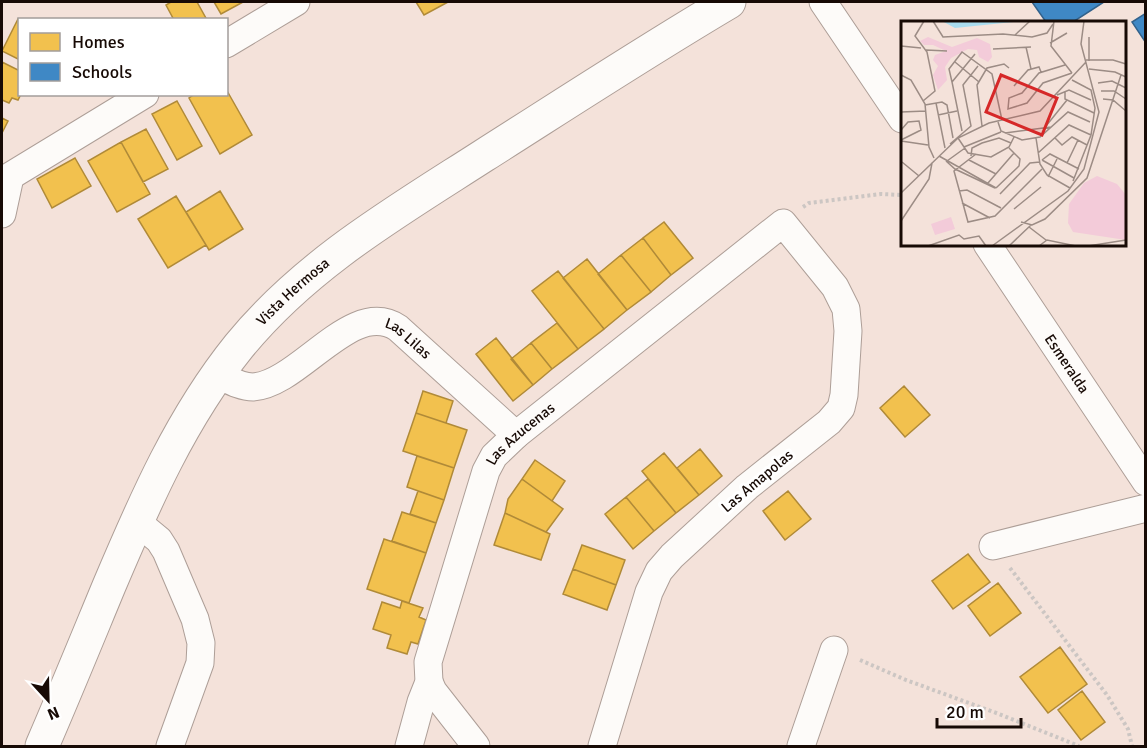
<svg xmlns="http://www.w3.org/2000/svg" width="1147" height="748" font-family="Signika,sans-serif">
<rect width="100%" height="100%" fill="#f4e2da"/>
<path fill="#f2c14e" stroke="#b08a38" stroke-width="1.5" d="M171,2H197L207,20H174L166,5Z
M214,2H243L221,14Z
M416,2H448L424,15Z
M18,19L20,20V60L2,51Z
M2,62L20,71L21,94L18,100L12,98L9,103L2,100Z
M226,89L252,135L220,154L189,98L195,94H226Z
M177,101L202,146L177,160L152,114Z
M2,118L8,121L2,133Z
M146,129L168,169L143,182L121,142Z
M121,142L150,194L117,212L88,161Z
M75,158L91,186L52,208L37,179Z
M220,191L243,229L209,250L186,212Z
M176,196L206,245L168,268L138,219Z
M664,222L693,258L671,275L643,238Z
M643,238L671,275L651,292L621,255Z
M621,255L651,292L627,310L598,274Z
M587,259L627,310L604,329L563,278Z
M558,271L604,329L578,349L532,291Z
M557,323L578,349L552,369L531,343Z
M496,338L533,385L513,401L476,354Z
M531,343L552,369L533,385L511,359Z
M904,386L930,415L905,437L880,408Z
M423,391L453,401L446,423L416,413Z
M416,413L467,430L454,468L403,451Z
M700,449L722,476L699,495L677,468Z
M664,453L699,495L676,513L642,471Z
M417,456L454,468L444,500L407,487Z
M535,460L565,481L552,501L522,479Z
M522,479L563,509L546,532L505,513L508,499Z
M648,479L676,513L654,531L626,497Z
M418,491L444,500L436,523L410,514Z
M788,491L811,519L785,540L763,511Z
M626,497L654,531L633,549L605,514Z
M402,512L436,523L426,553L392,541Z
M505,513L550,534L541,560L494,545Z
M384,539L426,553L409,603L367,589Z
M582,545L625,560L616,585L573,569Z
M968,554L990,582L953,609L932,581Z
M573,569L616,585L607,610L563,594Z
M998,583L1021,613L990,636L968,606Z
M402,601L423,608L419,617L426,620L418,644L411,642L407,654L387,648L391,635L373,629L382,602L400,608Z
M1060,647L1087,684L1048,713L1020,677Z
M1082,691L1105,722L1081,740L1058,710Z"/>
<path fill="#3f88c5" stroke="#33628b" stroke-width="1.5" d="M1032,2H1104L1073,22H1046Z
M1146,13V43L1132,22Z"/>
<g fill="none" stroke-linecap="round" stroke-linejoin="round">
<g stroke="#ad9e97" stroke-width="29">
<g id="minor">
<path d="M823,2L902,119"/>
<path d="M226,44L296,2"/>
<path d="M2,181L145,94"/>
<path d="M2,214L10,177"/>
<path id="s1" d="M987,244L1146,482"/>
<path id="s2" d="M218,375C229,380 241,387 253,387C300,384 352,297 398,328L516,435"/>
<path d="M136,521L159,540L166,551L195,619L201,643L200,663L170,746"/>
<path d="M993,546L1146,508"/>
<path d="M429,682L433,691L476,746"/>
<path id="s3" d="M409,746L421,702L429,682L428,662L486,471L494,456L516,435L783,223L835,287L846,309L848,331L844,395L841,408L829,422L747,487L672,556L659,571L649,592L602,746"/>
<path d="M801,746L834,650"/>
</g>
</g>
<g stroke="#ad9e97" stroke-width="35">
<g id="secondary">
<path id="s4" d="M42,746C65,693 87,639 109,586C145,501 181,418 239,346C306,264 396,212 483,156C565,104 646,51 729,2"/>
</g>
</g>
<path stroke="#ccc6c3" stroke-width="4" stroke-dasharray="3 3" stroke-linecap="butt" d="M803,207L809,203L881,194L902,195
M1010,568L1107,695L1128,729L1132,746
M860,660L906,680L999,714L1079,746"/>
<use href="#minor" stroke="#fdfbf9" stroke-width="27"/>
<use href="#secondary" stroke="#fdfbf9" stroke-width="33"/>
</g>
<g text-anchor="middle" stroke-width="6" stroke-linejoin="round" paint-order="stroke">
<g font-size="15" fill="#170a05" stroke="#fff">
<text dy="5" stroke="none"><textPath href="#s4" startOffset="524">Vista Hermosa</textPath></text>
<text dy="5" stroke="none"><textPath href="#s2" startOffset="216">Las Lilas</textPath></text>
<text dy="5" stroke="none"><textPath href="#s1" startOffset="144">Esmeralda</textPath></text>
<text dy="5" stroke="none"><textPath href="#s3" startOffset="338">Las Azucenas</textPath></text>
<text transform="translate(757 481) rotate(-40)" y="5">Las Amapolas</text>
</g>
</g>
<g transform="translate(901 21)">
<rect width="225" height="225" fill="#f4e2da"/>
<path d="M27,16L51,26L76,17L89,23L91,36L87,41L78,36L76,29L67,28L50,37L44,46L46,59L37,69L32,54L37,45L32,39L34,34L45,30L32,24H23L19,20ZM196,155L216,163L225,174V219L172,211L167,202L168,183L183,162ZM50,196L54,208L34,214L30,203Z" fill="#f3cbd9"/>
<path d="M41,0H122L54,7Z" fill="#aadcee"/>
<path fill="none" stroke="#9c8c85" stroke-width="1.5" d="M32,0L42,16L102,13L131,16L146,12L152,3M153,0L150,25L171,52M114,14L129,0M188,16V40M149,22L166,12M0,25L20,27M125,26L130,48M92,28L130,26M25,29L46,30M185,39H212L225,43M54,41L78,61M164,44L138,52L121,72L108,77L107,88L126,82L142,62L171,52M188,48L214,51L225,56M0,54L10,59L24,83L28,126L33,137M171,59L190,69L194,87L190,114L172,160M51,61L48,48L61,31L91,53L101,99M197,62L211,60L225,67M113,65L127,49L138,46L140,51M200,70H213L225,78M164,71V78L193,92M156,74L168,69L190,79M202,78L212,79L225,90M22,80L34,70L26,31L14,15L23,0M35,82L44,127M24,84L41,81L46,84L52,117M0,91L25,90M37,94L56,90M97,101L100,110L121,119L139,116L167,91L189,101M81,105L76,64L86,47L103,43L108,47M145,105L166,79M0,109L7,101L18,100L20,109L0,119M61,110L51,61L74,33M104,112L150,106M57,117L67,132L90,136L108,126L113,116M135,117L139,143L146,154L169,167M154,117L161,124L171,116L186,124M0,120L27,124M49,123L70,105L62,64L77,45M63,126L100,111M137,132L168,104L190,114M75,133L53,150L67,201L94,195L141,148M38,135L95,167M70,135L71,127L81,122L98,117L110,122M68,139L95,153M141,139L149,133L178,148M141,139L173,157M45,140L54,148L94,167M46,140L64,127M1,141L18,155M166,142L177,119M147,156L156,138M87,162L113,132M95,167L118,145L119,138L108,127M58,170L66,169L100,187M0,172L57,117L88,102L139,90L185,41M99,173L129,142L139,141M61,182L89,197M113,188L140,166M0,200L28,158L31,142M120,201L131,204L144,198L186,157L220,54M128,206L145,219M27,225L58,214L63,218L78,215L85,225M91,225L167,170L183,148L198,91L180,23L183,0M108,225L130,204M138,225L146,219L175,225M187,225L225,219"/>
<path fill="#d62828" fill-opacity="0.15" stroke="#d62828" stroke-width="3" d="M100,54L156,77L141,114L85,91Z"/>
<rect width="225" height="225" fill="none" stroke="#170a05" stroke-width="3"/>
</g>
<rect width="1147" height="748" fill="none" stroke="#170a05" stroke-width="6"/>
<rect x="18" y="18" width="210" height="78" fill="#ffffff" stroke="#a29d9b" stroke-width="1.5"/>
<rect x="30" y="33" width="30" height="18" fill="#f2c14e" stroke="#a29d9b" stroke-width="1.5"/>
<text x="72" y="48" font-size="18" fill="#170a05">Homes</text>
<rect x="30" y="63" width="30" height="18" fill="#3f88c5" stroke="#a29d9b" stroke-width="1.5"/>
<text x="72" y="78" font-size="18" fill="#170a05">Schools</text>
<g transform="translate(48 700) rotate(158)" stroke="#ffffff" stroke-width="4.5" paint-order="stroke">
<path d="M0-4.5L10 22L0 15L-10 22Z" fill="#170a05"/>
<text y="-9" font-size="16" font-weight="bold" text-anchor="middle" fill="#170a05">N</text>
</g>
<path d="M937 718v9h84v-9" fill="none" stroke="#170a05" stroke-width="3"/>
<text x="946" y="718" font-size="18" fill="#170a05" stroke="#ffffff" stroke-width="4.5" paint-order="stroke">20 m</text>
</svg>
